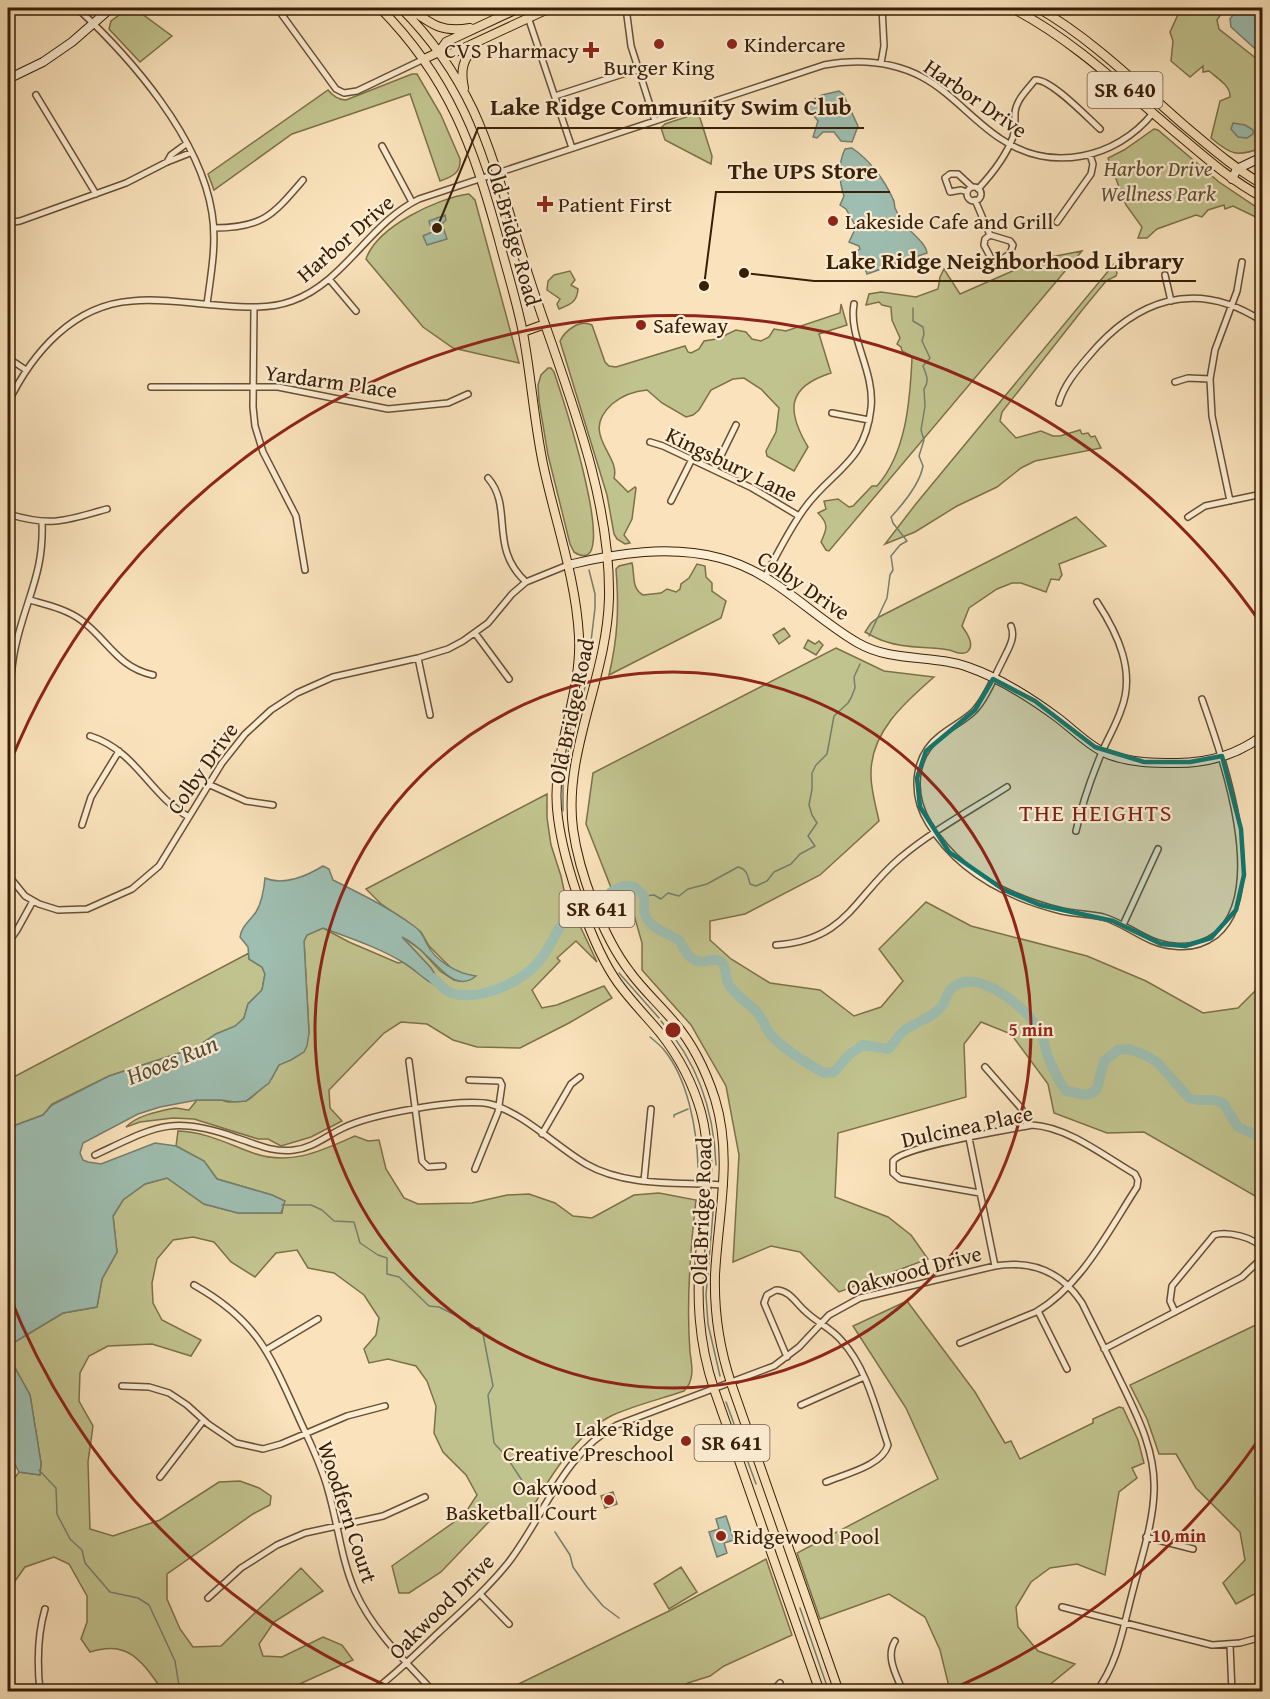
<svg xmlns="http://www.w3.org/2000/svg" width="1270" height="1699" font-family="'Gentium Book Plus',serif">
<rect width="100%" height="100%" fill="#fae3bc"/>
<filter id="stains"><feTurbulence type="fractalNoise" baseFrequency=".00333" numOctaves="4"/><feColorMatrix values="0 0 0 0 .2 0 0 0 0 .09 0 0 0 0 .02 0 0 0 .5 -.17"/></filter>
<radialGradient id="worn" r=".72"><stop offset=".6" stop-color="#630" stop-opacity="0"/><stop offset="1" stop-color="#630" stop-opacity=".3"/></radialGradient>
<path fill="#c1c38e" stroke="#7c704a" stroke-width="1.5" d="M129,8H134L172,36L140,62L109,29L111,21Z
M639,8H676L643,15Z
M695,8H753C735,12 712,18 695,8Z
M1181,8H1225L1217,20L1219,29L1262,63V90L1257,97L1258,103L1262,105V148C1237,157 1231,155 1211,138L1220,101L1230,97C1231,86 1217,78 1209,71L1203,72V66L1190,77L1171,61L1173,41L1170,32Z
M412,74H417L441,115L460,159C461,173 452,177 440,181L410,94L292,134L214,190L208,174L328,90C333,96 338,100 346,100Z
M695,114L700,118L712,156L711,164L665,140L661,128L665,124Z
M1154,129L1158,130L1219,182L1262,211V220L1233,206L1225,209L1224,205L1208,210L1202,217L1196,215L1157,229L1147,238H1138L1142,227L1126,205L1108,158L1124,150Z
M469,194L475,200L519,363L453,348L423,327L366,259C377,227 437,198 469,194Z
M1082,251L829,551L826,550L821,542C827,529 829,524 818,513L826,509L824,501L838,499L849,507L853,506L872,486H877C906,453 910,402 912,358L910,355L902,351L901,347L897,344L900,338L892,320L891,307L882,305L879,302L866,305L869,294L881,292L916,297L938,289L940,277L944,269L960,294L1040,259Z
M1114,264L1117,273L1116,276L1106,281L1083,309L1002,412L1000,421L1016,438L1041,431L1053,436H1060L1080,430L1082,434L1088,433L1091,437L1095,436L1101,448L1035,461L1021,468L997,487L957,506L915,532L885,544L915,505Z
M570,271L575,280L571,285L578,289C577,302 571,304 559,309L557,304L560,299L547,290L548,281L554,275Z
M841,304L847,325L819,334L831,373C787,387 786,410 808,447L794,471L767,456L766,451L776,432L779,408L761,389L744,378L733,379L711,390L699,410L693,415L686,417L662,403L647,390C634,391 623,395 612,404C579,434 621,455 614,478L628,492L635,487L636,488L632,519L624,535L630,543L625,544L617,539L614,534L607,495L560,341C565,331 579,319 592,325L605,362L609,366L616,367L685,346L688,352L691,353L699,349L704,341L717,339L736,330L746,332L752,339L761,341L769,337L774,329L786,331L840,313Z
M548,368H551L554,372C558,384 626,585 574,552L570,544L548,455L539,401L538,385L541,375Z
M1076,517L1106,546L1059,564L1062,575L1059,580L1051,579L1046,592L1021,583H1012L997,589L969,608L962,626C966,632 976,645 967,652C962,656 954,651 949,650C929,646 907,649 887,642C879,640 872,636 865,632L871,623L879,617Z
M632,563C635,575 631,588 643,595L661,593L667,589L676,592L680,589L681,584L689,578L697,564L705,566L706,577L712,583V591L726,601L721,618L609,675C618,637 619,608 616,569L619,566Z
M784,628L790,636L779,644L773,635Z
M808,640L815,644L819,641L823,645L816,655L804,648Z
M836,648L884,671L934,677C904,703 870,733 871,775C871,790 876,807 879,821L820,875L745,914L710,921V940L731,959L770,983L820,990L854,1016L881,1007L903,981L879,949L926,902L971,926L1087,956L1146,981L1203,1013L1238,1008L1262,984V1200L1144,1132L1107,1133L1054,1113L1048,1084L1011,1034L981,1022L964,1044L966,1097L838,1133L835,1197L888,1217L911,1235L928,1259L839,1292L800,1252L771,1246L733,1262L739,1155L726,1086L691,1025L642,970V943L634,915L612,890L586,824L593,773Z
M547,794V818L551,845L561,876L568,909L581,928L597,962L576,941L557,958L560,961L532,990L542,1008L557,1005L604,986L612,998L569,1023L520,1048L477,1047L453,1040L427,1024L401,1022L384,1033L329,1090L330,1108L342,1121L311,1137L281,1146L268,1139H258L194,1119L173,1118L140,1122L126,1127C137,1115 160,1111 175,1108C179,1108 185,1110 189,1110L197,1100H221L228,1102L246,1101L251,1098L272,1078L279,1065L309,1033L304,941L307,935L323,928L349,942L398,963L403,962L436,986H442L431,968L401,936L421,950L440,971L454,980L462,981L475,976L460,974L452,969L429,946L421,932L380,903L366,889Z
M249,953V959L262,967L265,974L262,990L248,1004L244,1018L235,1027L216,1034L195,1048L109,1076L52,1104L43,1115L8,1128V1080Z
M178,1131C206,1132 228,1144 253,1153C291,1166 321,1151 355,1136L368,1141L379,1140L386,1169L404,1198L418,1204L472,1203L507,1195L529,1194L555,1203L573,1216L592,1218L634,1195L659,1193L696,1200C690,1251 686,1301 690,1352C692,1366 695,1380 684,1391C661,1399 635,1405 613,1415C577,1432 545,1484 527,1518L502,1508L441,1572L409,1593H399L392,1566L464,1515L477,1495L466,1475L443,1452L434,1433L436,1406L427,1381L416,1366L388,1359L369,1363L364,1349L376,1335L379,1318L364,1295L334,1273L308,1268L297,1250L276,1253L255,1277L231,1262L214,1242L193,1237L173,1240L157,1259L152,1283L153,1303L162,1320L201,1340L191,1356L152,1344L108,1346L89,1356L80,1373L79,1401L93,1426L88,1462L90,1529L113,1536L160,1520L219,1482L240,1481L259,1488L271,1496L270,1505L253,1514L167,1574V1599L180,1629L193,1647L221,1646L301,1568L323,1591L274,1622L259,1644L263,1656L282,1657L323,1637L342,1645L353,1660L284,1691H163C142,1662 129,1639 90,1652L81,1639L87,1622V1596L69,1564L54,1557L25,1567L8,1591V1487L19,1472L40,1475L41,1463L30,1395L9,1357L13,1343L63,1313L97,1307L102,1279L117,1252L113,1216L123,1200L145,1184L167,1178L204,1204L238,1213H282L284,1201L272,1195L217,1179L204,1161L176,1146Z
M907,1301L975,1392L1005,1443L1011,1441L1020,1459L1093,1423V1419L1119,1407L1123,1408L1138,1440L1144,1463L1132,1468L1137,1478L1119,1492L1105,1575L1077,1564L1050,1568L1031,1582L1016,1607L1018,1627L1038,1651L1075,1664L1042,1691H950L940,1650L925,1617L889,1594L820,1619L797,1553L938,1479L906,1408L853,1326Z
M1262,1322V1590L1236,1604L1223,1583L1245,1560L1240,1532L1196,1488L1176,1454H1159L1147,1419L1130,1385Z
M613,1492L617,1504L605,1508L601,1496Z
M766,1559L792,1635L724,1666L710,1676L688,1683L676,1691H504L671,1610Z
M681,1567L697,1592L669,1609L654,1584Z"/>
<path fill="#9ebeb1" stroke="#757e6d" stroke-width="1.5" d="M1238,8H1262V55L1231,27L1230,19Z
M839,91L843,94L858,126L852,142L841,141L834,132H823L817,138L813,137L818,121L809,110L808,103L822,95Z
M1233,123L1245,125L1253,130V134L1247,138L1238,137L1231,129Z
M852,148C870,160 885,181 893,199C895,202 894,205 895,208C897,213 901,220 904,224C911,233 926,243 927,253L867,274L865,269L860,266L855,252L860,249L859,246L849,242L856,227L846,209L840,205L844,196C839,182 838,163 845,149Z
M445,215L446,220L442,224L447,239L427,245L423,236L432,232L429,221Z
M323,866L329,869L333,880C361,894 388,907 414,926C422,932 423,936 427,944C435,961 458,974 476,976C457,992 441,969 428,957C420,949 412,942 402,937L431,968L443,987C426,984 418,971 404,963C380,948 350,938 323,928L307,935L304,941L309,1033L307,1046L304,1052L291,1060L279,1065L269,1083L246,1101L235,1102L221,1100H197L160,1107L138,1114L83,1143L80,1153L83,1160L88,1162L101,1164L155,1143L176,1146L204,1161L217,1179L272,1195L285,1201L281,1213H238L204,1204L167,1178L145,1184L123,1200L113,1216L117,1252L102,1279L97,1307L63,1313L13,1343L9,1357L30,1395L41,1463L40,1475L19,1472L11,1457L8,1446V1128L43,1115L52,1105L109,1076L195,1048L216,1034L235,1026L244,1018L248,1004L262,990L265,974L262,967L249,959L248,947L240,937C242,925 250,921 256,912C262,902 264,890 265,878C283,886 307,876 323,866Z
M726,1516L734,1540L724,1543L727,1553L717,1557L709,1532L719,1529L716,1519Z"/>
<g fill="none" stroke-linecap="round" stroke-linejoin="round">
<path stroke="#757e6d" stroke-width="1.5" d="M869,636L887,598L890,575L893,570L891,556L900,545L907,541L893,523L891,517C903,504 920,483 923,466L919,456L924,440L921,430L925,406L924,389C930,380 926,375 923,366L930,358L922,341L924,334L923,327L913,321V308
M563,811V772L586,683L595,608V594L589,570
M644,896L654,895L661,899L668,893L679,896L688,889L707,884L738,867C747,869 748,876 750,884L756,886L767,881L774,872L791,864L800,854L815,846L808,836L817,823L812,815L809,805L812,789V773L816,765L827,754L834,716L848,703L851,698L855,688L854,677L860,664
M619,973L659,1018
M661,1021C697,1061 714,1111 716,1165
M650,1037C655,1041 660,1045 664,1050C688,1079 697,1130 698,1167
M674,1117V1115L688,1109
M714,1201L706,1295L708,1324L720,1376
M282,1205H311L322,1210L334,1221L354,1222L360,1243L378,1255L387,1258V1274L399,1277L429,1306L439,1307L461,1318L471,1328H479L483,1334L493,1386L488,1395L494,1443L506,1456L523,1482
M726,1402L756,1484
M39,1470L56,1488L57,1514L70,1539L82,1550L85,1563L110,1592L138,1598L149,1605L175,1661L180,1692
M555,1532L570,1555L573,1567L587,1587L603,1606L619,1618
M800,1608L829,1692"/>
<path stroke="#9ebeb1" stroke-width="10" d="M611,892L623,886L635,887L644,896C645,902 643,909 645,915C650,929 670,934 680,941C696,979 713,950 723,964C727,970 725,978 729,985C736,996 747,1002 756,1011C763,1018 765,1028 771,1035C783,1048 808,1064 824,1073L834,1072L850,1054L863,1045L888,1049C895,1043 899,1034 906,1029C917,1022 932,1018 941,1007C947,1000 947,989 956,985C981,970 1026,1008 1039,1029C1044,1037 1044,1046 1047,1054C1052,1067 1058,1080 1066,1091L1086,1095L1092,1093L1097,1089L1104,1061L1118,1050L1129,1049L1145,1055L1157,1062L1189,1098L1197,1100H1214L1223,1103L1238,1127L1262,1138
M433,978C438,983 444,990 451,993C480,1002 523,982 540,960C552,946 557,925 572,914"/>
<g stroke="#684f34" stroke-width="8">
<path id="street" d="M77,8C131,58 200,137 212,213C217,243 211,274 207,304
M277,8L336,89L344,93L357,91L424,59
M626,8L631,46L655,121
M528,17L572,148
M881,63L884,46L882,8
M36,95L96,194
M555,96L638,69
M382,146L412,202
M167,162L171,155L186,144
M967 194a7 7 0 1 1 14 0a7 7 0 1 1-14 0Z
M978,189C992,174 1006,156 1013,137C1015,129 1015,121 1015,113C1016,100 1027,90 1035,80C1050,78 1088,118 1100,129
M967,192L961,190L950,192L945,178L950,174H958L972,187
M975,200L990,235
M1057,222L1091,174L1093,164L1090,155
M8,223L20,221L126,183L167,162L190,153
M214,228C263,228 273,215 303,180
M990,235L1010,241L1013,245L1010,254L997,262L992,260L984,245L985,239Z
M1165,275L1171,301
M329,279L356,311
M254,307L253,407L255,426L263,452L296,516L305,570
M8,358L26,370
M1175,382L1188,378L1210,379
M151,387H278L388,409L448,403L468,394
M8,403C32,353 73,305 132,301C159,298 188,303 215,305C241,307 267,310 292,301C345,282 369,223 419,199L824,65C857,59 891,61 922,77C952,93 973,121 1001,139C1051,173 1116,159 1153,113
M1059,403C1064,385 1076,371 1088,357C1136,299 1196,278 1262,321
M832,413L869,420
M650,442L663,446L752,488L799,516
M714,470L736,425
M488,478C514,508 488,547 526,582
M671,501L692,459
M1230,501L1212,416L1210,379L1215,350L1237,291L1242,262
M8,514C51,527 65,521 107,509
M1188,517L1205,506L1262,494
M765,577C777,554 789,530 804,509C832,470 865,464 871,408C875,371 848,337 854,304
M30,600C47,605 66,609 81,620C108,640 117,667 153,675
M1011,626C1016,638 1008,649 1003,660C994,677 987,697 974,711C964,721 952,726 941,735C912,757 911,795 929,824C958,872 1009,898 1062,911C1076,914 1090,914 1103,917C1128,924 1146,944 1174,946C1189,948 1204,944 1216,935C1270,890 1222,756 1202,699
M475,633L509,679
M418,658L430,715
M8,724C10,696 10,667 17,640C28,595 44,571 42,522
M90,736C137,751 149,795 189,817
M208,784L246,801L273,805
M82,825L91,797L119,751
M1076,831C1082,804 1091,778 1102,752C1108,738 1116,725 1121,710C1136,672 1118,634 1097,602
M8,875L25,896L39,904L58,910L87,909L132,889L159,866L222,763L245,734L271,710L297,693L333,677L418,658L448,649L463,641L488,623L512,594L526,582L568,565
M1123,925L1158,849
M8,943L17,930L33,901
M776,945C847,940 854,897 900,858C932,831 971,810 1007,787
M409,1061L422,1161L428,1167L443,1166
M985,1067L1021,1108L1024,1113L1027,1126
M469,1080L500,1081L502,1085L498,1112L475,1169
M542,1134L571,1084L580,1077
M969,1138L995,1266
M95,1155C155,1127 171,1114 237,1138C256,1144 273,1153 294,1150C313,1148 326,1136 343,1128C371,1114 460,1098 490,1104C522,1112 557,1147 586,1164C626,1187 679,1182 724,1185
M644,1181L651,1109
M194,1285C256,1320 269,1352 297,1414C308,1439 321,1463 328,1490C338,1524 341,1559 355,1591C373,1631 405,1661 434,1692
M1038,1311L1067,1369
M1175,1312L1170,1301L1172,1286L1214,1235C1227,1231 1255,1237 1262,1249
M960,1343L1036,1312C1082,1285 1109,1230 1137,1187L1138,1180L1135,1174C1104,1156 1068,1127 1032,1125C1008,1130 904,1146 893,1161V1173L900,1179L980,1193
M1104,1349L1242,1277L1262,1258
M266,1350L318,1319
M787,1357L764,1303L767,1295L776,1290C789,1290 796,1303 805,1311C816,1322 831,1328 841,1340C867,1368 876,1410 888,1445C882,1466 845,1474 826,1482
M122,1386L149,1387L169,1393L187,1405L208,1424L236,1443L263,1449L281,1444L347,1416L385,1406
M801,1405L864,1377
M160,1477L203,1421
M1146,1537L1193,1549
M480,1594L509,1624
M208,1598L241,1568L277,1545L305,1533L383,1516L425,1497
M1062,1607L1212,1645L1240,1643L1262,1637
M895,1641C885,1657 897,1676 903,1692
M1230,1645L1232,1692
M40,1692C37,1663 37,1636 45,1609
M98,1692L101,1691
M372,1692C396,1674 416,1654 437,1634C462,1611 487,1589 508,1563C544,1517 563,1453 617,1425L774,1366L799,1347L829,1315L860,1298L995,1266C1032,1260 1061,1271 1082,1303C1094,1327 1106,1352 1118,1376C1136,1413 1156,1450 1154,1492C1153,1525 1140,1562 1132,1594C1123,1628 1118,1663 1096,1692
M772,1692L780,1683"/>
</g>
<g stroke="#371e07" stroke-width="10">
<path id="secondary" d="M8,79L43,62L72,42L111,8
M1232,179L1237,169L1262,157
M568,565C617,553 670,545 720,558C775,572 811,616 858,643C893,663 932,654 968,667C1000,678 1031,698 1058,718C1075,731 1090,747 1110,755C1132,763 1154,763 1177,763C1208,763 1238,754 1262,736"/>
</g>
<g stroke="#371e07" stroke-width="10">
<path id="primary" d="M380,8C450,79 473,146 499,240C507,271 517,302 523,333C531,376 534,420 543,464C555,521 576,578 579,637C582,699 549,756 558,818C564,864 592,947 618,983C631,1001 647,1017 661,1034C679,1057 693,1084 701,1112C713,1156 705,1200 701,1244C696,1295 698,1341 714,1389L820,1692
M401,8C430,37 455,72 473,110C497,162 511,223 529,277C562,379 611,490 609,598C607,678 563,752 573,829C579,873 603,937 630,972C643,990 660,1005 674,1022C693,1044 706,1071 715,1099C733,1158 718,1215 715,1275C714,1313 719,1347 731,1383L839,1692
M409,8C431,24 441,33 470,28
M1012,8C1074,40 1127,92 1181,137C1207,159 1232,181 1262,197
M1038,8C1092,39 1138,85 1185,126C1210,147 1234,168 1262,184
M439,52L446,42L519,8
M424,59L439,52L451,54L550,8
M464,88C460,70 463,58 476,46
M523,332L545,324"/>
</g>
<use href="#street" stroke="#fcedd3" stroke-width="5"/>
<use href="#secondary" stroke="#fcedd3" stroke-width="8"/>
<use href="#primary" stroke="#fae3bc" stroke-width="8"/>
</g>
<path fill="#0f766e" fill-opacity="0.2" stroke="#0f766e" stroke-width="4.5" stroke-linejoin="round" d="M993,679L1035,701L1095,747L1144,762H1190L1222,756L1241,829L1244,875L1236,910L1211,938L1185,946L1161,944L1113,921L1040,905L1004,890L949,852L920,807L917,778L926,751L975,710Z"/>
<g fill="none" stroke="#8f2418" stroke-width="3">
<circle cx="673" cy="1030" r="358"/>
<path d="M1262 1435A715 715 0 0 1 947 1691M399 1691A715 715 0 0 1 8 1292M8 768A715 715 0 0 1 1262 625"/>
</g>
<g fill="#8f2418" stroke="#fcedd3" stroke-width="2">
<circle cx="659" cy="44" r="6"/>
<circle cx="732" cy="44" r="6"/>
<path d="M588 41h6v6h6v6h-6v6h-6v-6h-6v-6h6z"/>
<path d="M542 195h6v6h6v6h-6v6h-6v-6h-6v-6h6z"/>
<circle cx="833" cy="221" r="6"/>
<circle cx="641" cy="325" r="6"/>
<circle cx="686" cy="1441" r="6"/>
<circle cx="609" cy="1500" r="6"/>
<circle cx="721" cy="1536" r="6"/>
</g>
<g text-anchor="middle" stroke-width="4.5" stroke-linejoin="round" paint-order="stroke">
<g fill="#fcedd3" stroke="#725c44" stroke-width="1.5">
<rect x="1087.5" y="72" width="75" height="36" rx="4.5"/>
<rect x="559.5" y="891" width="75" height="36" rx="4.5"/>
<rect x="694.5" y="1425" width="75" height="36" rx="4.5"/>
</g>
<g font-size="21" font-weight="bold" fill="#371e07">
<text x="1125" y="97">SR 640</text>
<text x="597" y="916">SR 641</text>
<text x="732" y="1450">SR 641</text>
</g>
<g font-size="22" fill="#371e07" stroke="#fcedd3" text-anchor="start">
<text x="744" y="52">Kindercare</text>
<text x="579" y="58" text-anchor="end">CVS Pharmacy</text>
<text x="659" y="75" text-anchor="middle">Burger King</text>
<text x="558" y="212">Patient First</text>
<text x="845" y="229">Lakeside Cafe and Grill</text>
<text x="653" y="333">Safeway</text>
<text x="674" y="1436" text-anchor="end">Lake Ridge<tspan x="674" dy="25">Creative Preschool</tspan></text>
<text x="597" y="1495" text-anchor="end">Oakwood<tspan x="597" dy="25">Basketball Court</tspan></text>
<text x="733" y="1544">Ridgewood Pool</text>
</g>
<g font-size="22" fill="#371e07" stroke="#fcedd3">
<text transform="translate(976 98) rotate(35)" y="8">Harbor Drive</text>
<text transform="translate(514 234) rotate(74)" y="8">Old Bridge Road</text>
<text transform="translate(345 238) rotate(-41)" y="8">Harbor Drive</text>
<text transform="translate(331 381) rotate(8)" y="8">Yardarm Place</text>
<text transform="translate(732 464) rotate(26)" y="8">Kingsbury Lane</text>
<text transform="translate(804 585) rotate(34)" y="8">Colby Drive</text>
<text transform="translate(571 711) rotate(-78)" y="8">Old Bridge Road</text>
<text transform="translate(202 768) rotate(-55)" y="8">Colby Drive</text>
<text transform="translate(967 1126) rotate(-12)" y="8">Dulcinea Place</text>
<text transform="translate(701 1211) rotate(-88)" y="8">Old Bridge Road</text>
<text transform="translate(914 1270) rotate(-15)" y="8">Oakwood Drive</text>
<text transform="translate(348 1512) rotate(72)" y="8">Woodfern Court</text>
<text transform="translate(441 1606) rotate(-45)" y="8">Oakwood Drive</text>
</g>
<g font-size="22" font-style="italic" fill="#605030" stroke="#fcedd3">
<text x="1158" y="176">Harbor Drive<tspan x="1158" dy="25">Wellness Park</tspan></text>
</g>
<g font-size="24" letter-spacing="1.5" fill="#7a1f14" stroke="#fcedd3">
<text x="1096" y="821">THE HEIGHTS</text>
</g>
<g font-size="24" font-style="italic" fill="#564e3a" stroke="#fcedd3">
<text transform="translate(172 1060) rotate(-22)" y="8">Hooes Run</text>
</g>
</g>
<circle cx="673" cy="1030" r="9" fill="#8f2418" stroke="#fcedd3" stroke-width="3"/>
<g font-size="18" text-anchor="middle" font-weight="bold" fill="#8f2418" stroke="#fcedd3" stroke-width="4.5" stroke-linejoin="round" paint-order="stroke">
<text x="1031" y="1036">5 min</text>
<text x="1179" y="1542">10 min</text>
</g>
<path fill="none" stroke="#371e07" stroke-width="2" d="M437 228L478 128H864M704 286L716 192H890M744 273L814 281H1196"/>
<g fill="#371e07" stroke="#fcedd3" stroke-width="2">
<circle cx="437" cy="228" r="6"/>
<circle cx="704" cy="286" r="6"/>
<circle cx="744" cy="273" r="6"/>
</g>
<g font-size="24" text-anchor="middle" font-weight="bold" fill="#371e07" stroke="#fcedd3" stroke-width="4.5" stroke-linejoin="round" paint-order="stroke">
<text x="671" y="115">Lake Ridge Community Swim Club</text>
<text x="803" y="179">The UPS Store</text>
<text x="1005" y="269">Lake Ridge Neighborhood Library</text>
</g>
<rect width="1270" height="1699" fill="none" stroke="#fae3bc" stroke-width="30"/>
<rect x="9" y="9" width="1252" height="1681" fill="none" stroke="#371e07" stroke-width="3"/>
<rect x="15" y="15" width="1240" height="1669" fill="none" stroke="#371e07" stroke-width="1.5"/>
<rect width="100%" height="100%" filter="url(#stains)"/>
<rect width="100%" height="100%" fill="url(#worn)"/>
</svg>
